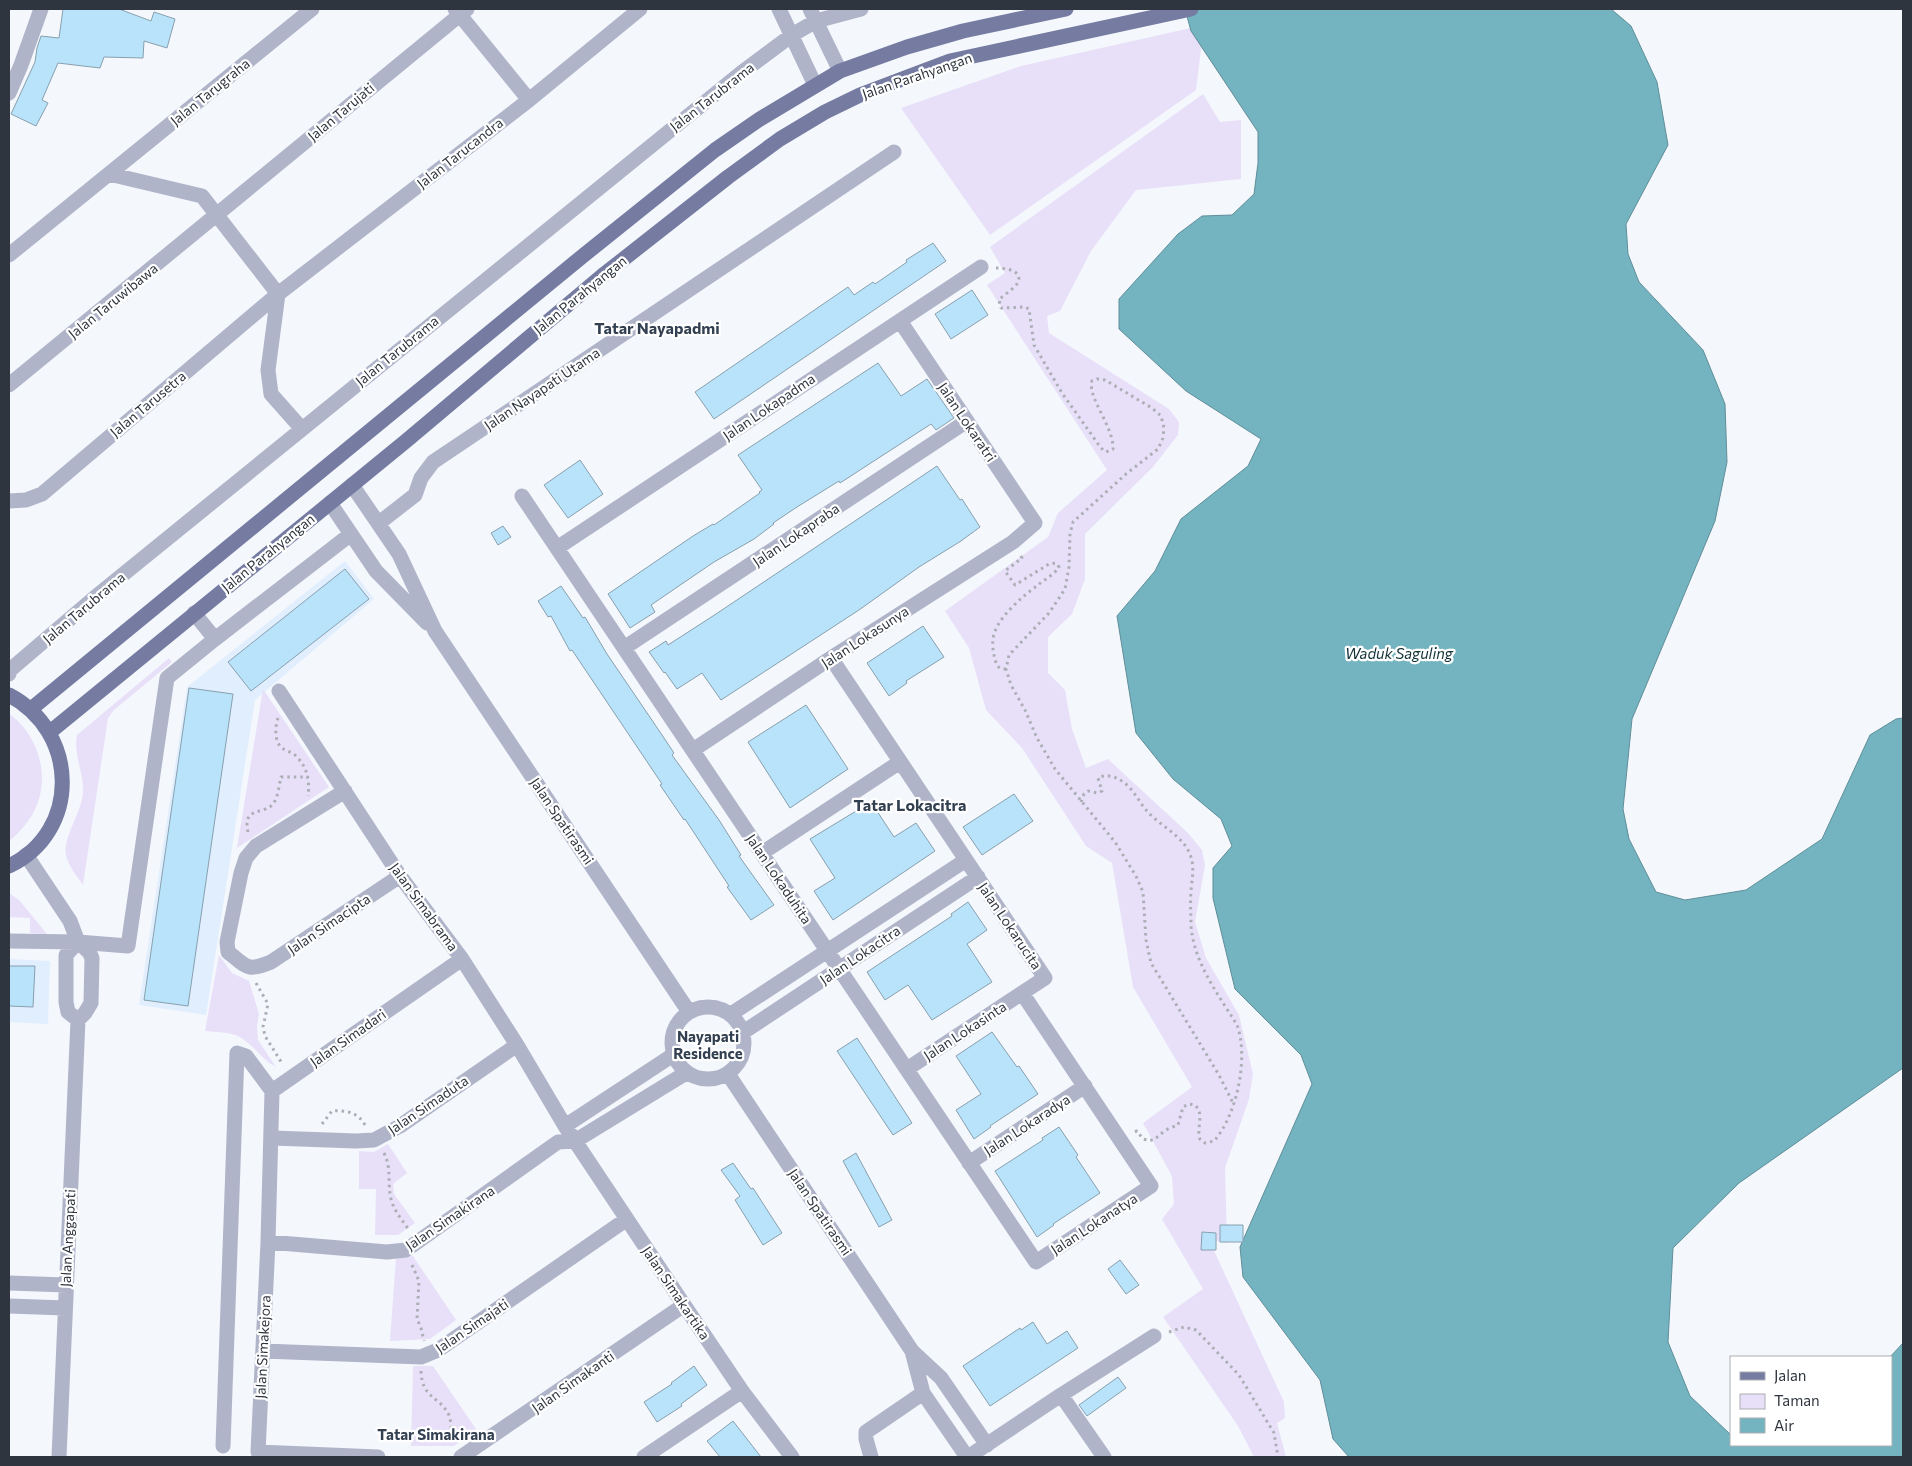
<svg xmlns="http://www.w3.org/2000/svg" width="1912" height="1466" font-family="Commissioner,sans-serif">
<rect width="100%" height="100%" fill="#f4f7fc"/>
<path fill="#e1eefe" d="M345,561L374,599L255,700L206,1015L139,1005L187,687Z
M9,959L50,961L48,1024L9,1022Z"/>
<path fill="#e8e0f9" d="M1204,25L1196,90L990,235L901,108L1021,66Z
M1203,94L1220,122L1241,120V179L1136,190L1091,251L1060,311L1047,316L1049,333L1169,409L1179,422L1178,435L1153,467L1085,534V579L1072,614L1048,637V673L1065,690L1072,729L1086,768L1108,759L1188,833L1202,850L1205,865L1195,922L1206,958L1239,1015L1253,1074L1249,1099L1225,1168L1227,1243L1209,1240L1284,1402L1285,1418L1277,1423L1286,1457H1254L1238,1426L1163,1317L1203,1289L1162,1219L1174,1204L1172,1176L1143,1123L1192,1087L1133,987L1112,863L1086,846L1022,748L986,710L969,648L945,611L1048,537L1058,513L1107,470L987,285L1005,273L990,247Z
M169,658L172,662L114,710L108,718L83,885C77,876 68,866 66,855C62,839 82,812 83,792C84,773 73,754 77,735Z
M263,689L329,787L237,848Z
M9,714C20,721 29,733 34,744C51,780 40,817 9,841Z
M9,893L19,900L47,934L30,933V918L9,917Z
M219,955L232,973L249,981L259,1014L257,1026L258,1040L276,1067C261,1059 253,1044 238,1036C229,1032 215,1032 205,1031Z
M388,1144L407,1173L393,1184L394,1194L415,1223L398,1235H375L376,1189H359V1151L374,1152Z
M413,1256L456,1320L430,1339L390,1341L396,1258Z
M413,1366H433L476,1429L454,1446H411Z"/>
<path fill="#73b4c0" stroke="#5f8e99" d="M1185,9H1611L1631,26L1657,82L1668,145L1626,224L1628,254L1639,282L1703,350L1725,404L1727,462L1715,521L1632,719L1623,809L1629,839L1656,892L1685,900L1746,890L1822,839L1870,735L1896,719L1903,718V1068L1739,1183L1673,1248L1668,1342L1690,1396L1731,1435V1445H1891L1890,1357L1903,1343V1457H1349L1333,1439L1320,1380L1243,1277L1240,1247L1312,1084L1301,1055L1235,989L1213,898V868L1232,846L1221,819L1173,779L1136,733L1117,616L1155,571L1181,519L1248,466L1261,439L1186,391L1119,329V299L1178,234L1202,216L1232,215L1254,194L1258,163V132L1191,31Z"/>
<path fill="#b8e3fa" stroke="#88a0ae" d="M63,9H119L151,21L154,12L175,19L167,48L144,41L143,58L104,57L100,68L58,63L42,100L48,103L36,126L11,114L35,62L37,48L41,36L59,38Z
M933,243L946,261L714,419L695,392L848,287L854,295L873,282L875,284L907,262L906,260Z
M972,290L988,315L951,339L935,314Z
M878,363L901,396L927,379L954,418L936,430L931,424L840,483L839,481L797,507L773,523L774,524L754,539L714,562L651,605L655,612L630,628L608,594L693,536L713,524L714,525L760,493L759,492L762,490L738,455Z
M580,460L603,494L568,518L544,485Z
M937,466L960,500L962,499L980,527L961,541L919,567L859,610L721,700L702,673L677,689L665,672L664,673L649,652L666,641L668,645L716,614Z
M503,526L511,537L498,545L491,533Z
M345,569L369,599L251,691L228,662Z
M561,586L583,618L585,617L607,654L660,732L674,753L672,755L719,820L741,855L739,856L774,905L751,920L727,887L729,886L685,819L684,820L660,785L662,784L572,650L570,651L551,616L548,617L538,601Z
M923,626L944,657L906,681L907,683L889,696L867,663Z
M189,688L233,694L188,1006L144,1000Z
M806,705L848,769L790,808L748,742Z
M1014,794L1033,821L982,855L963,827Z
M871,802L894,837L916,823L935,851L833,920L814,891L835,878L810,839Z
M968,902L987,930L967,944L992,982L932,1020L908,985L885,1000L867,972L952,916L951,914Z
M9,966H35L33,1007L9,1006Z
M992,1032L1017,1067L1019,1066L1038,1094L990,1126L991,1127L974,1139L956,1110L981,1094L956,1056Z
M857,1038L912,1123L893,1135L837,1051Z
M1059,1127L1078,1155L1076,1157L1100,1193L1053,1224L1054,1225L1037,1237L995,1171L1043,1140L1042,1138Z
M856,1153L892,1220L879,1227L843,1161Z
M733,1163L751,1189L753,1188L782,1233L763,1245L735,1200L740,1196L721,1170Z
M1220,1225H1243V1242H1220Z
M1202,1232L1216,1233V1250H1201Z
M1120,1260L1139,1285L1126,1294L1108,1269Z
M1033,1322L1047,1344L1067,1331L1078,1348L990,1406L963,1366L1020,1328L1021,1330Z
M694,1366L707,1385L681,1404L682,1406L657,1422L644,1402L672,1384L671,1383Z
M1118,1377L1126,1388L1087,1416L1079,1405Z
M733,1421L761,1457H720L707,1441Z"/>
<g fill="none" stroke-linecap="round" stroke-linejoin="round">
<path stroke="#abafb5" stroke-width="3" stroke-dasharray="2.5 4" stroke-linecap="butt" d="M996,268C1004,268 1023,270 1018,282C1015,289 1004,294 999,300L1001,308L1025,307L1029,309L1034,345L1062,393L1101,448L1106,452L1113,449C1114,427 1087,397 1092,381L1097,379L1105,380L1152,408L1161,416L1164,428L1163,438L1158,449L1126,474L1073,522L1070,534L1069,567L1065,589L1049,613L1009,655L1006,669L1011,685L1025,710L1037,738L1055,769L1115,842L1136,876L1143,892L1146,940L1151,963L1219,1075L1234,1105
M1006,669H1002L997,666C994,657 992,648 993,639C995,619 1023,596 1038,585C1045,579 1054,575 1059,567L1056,563L1049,564L1015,585L1005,571L1022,558L1020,555
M278,718C275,727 274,741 282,748C286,751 292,752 296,756C307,767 310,780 308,796
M1081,802L1084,794L1088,791L1098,793L1102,791L1098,778C1105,774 1114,776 1120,780C1133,787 1138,801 1147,811C1160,826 1182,835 1190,854C1195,867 1192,878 1191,891C1190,903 1191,914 1191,926C1194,963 1218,994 1237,1025C1249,1057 1237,1115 1214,1141L1205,1143L1200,1139C1196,1127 1205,1115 1195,1105L1189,1104L1183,1107L1178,1125C1173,1127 1166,1129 1162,1133C1155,1139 1153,1142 1143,1139L1137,1131L1134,1132
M248,832C242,806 264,815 273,804C278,798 279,785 281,777H308
M256,983L268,1004L263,1027L265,1036L283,1065
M322,1124L332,1111C345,1110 358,1112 365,1125
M384,1153C392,1169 387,1182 391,1199C394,1211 402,1220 409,1230
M412,1265L419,1281L417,1319L421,1328L424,1341
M1169,1332L1184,1327L1196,1330L1239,1375L1274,1433L1278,1457
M421,1371C422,1398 438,1396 448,1413C453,1423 449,1435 456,1443"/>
<path stroke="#b0b4c9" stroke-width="15" d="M455,9L529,100
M779,9L815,85
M810,9L840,71
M9,93L21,65L41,9
M109,174L202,196L278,294L268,370L271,394L302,429
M9,255L312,9
M9,385L467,9
M352,485L399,554L435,631L689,1012
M522,496L1036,1262L1151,1186L1022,993L1045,978L831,658
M9,501L26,500L42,494L278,294L529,100L640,9
M330,503L376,571L427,623
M379,523L415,495L421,478L433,462L894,152
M557,548L981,267
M194,613L215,639
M624,648L967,421
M9,674L10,670L99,594L741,73L792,35L816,21L861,9
M279,691L400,876L462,959L517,1045L565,1126L684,1305L742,1391L792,1457
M693,750L831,658L1013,542L1035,523L900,321
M345,791L256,846L246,858L241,873L227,942L228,952C247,967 247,972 271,962L400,876
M762,853L900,762
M26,855L70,921L78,942
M9,941L78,942L128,946L167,678L215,639L351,534
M672 1043a36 36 0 1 1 72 0a36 36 0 1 1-72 0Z
M731,1014L966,860
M742,1033L978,877
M907,1069L1022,993
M728,1074L912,1351L941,1378L987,1445
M565,1126L673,1055
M272,1138L356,1141L374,1140L400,1126L517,1045
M969,1163L1085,1086
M268,1242L387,1252L406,1250L558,1142L575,1141L686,1073
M9,1283L66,1285
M9,1306L65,1308
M263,1351L421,1357L438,1350L627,1219
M912,1351L923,1393L967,1457
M1061,1395L1104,1457
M223,1446L237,1053L246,1056L272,1091
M59,1457L78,1020L85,1013L91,1003L92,958L89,952L78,942L66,955V1002L68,1012L78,1020
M378,1457L258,1452L268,1242L272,1091L462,959
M461,1457L684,1305
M644,1457L742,1391
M871,1457L866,1439V1432L923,1393
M968,1457L1061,1395L1154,1336"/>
<path stroke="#757ba1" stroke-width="15" d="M9,695C78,731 82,831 9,866
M31,709L584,255L715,150L760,119L840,71L907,47L963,31L1066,9
M50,732L406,441L602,276L728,177L780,139L825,112L860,95L950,61L1191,9"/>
</g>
<g text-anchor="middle" stroke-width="4.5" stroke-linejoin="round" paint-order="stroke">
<g font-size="14" fill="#2f353e" stroke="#fff">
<text transform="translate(917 76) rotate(-19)" y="5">Jalan Parahyangan</text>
<text transform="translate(210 92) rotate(-39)" y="5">Jalan Tarugraha</text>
<text transform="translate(712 97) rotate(-38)" y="5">Jalan Tarubrama</text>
<text transform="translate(341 112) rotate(-40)" y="5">Jalan Tarujati</text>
<text transform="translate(460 153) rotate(-38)" y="5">Jalan Tarucandra</text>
<text transform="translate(580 295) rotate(-39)" y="5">Jalan Parahyangan</text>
<text transform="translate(113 301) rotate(-39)" y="5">Jalan Taruwibawa</text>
<text transform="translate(397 351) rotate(-39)" y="5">Jalan Tarubrama</text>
<text transform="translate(542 389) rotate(-34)" y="5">Jalan Nayapati Utama</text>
<text transform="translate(148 404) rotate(-40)" y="5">Jalan Tarusetra</text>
<text transform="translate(769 407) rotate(-34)" y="5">Jalan Lokapadma</text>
<text transform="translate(967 422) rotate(56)" y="5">Jalan Lokaratri</text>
<text transform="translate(796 535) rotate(-34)" y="5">Jalan Lokapraba</text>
<text transform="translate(268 553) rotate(-39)" y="5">Jalan Parahyangan</text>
<text transform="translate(84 608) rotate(-40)" y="5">Jalan Tarubrama</text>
<text transform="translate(865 637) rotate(-33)" y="5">Jalan Lokasunya</text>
<text transform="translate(562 821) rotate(56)" y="5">Jalan Spatirasmi</text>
<text transform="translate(779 879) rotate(56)" y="5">Jalan Lokaduhita</text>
<text transform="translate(424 907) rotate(54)" y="5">Jalan Simabrama</text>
<text transform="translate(329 924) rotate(-34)" y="5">Jalan Simacipta</text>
<text transform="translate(1010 926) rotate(56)" y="5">Jalan Lokarucita</text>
<text transform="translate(860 955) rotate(-34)" y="5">Jalan Lokacitra</text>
<text transform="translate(965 1031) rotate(-33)" y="5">Jalan Lokasinta</text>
<text transform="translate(348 1038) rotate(-35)" y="5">Jalan Simadari</text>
<text transform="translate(428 1105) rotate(-34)" y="5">Jalan Simaduta</text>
<text transform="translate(1027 1125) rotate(-33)" y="5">Jalan Lokaradya</text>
<text transform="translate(820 1212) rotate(56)" y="5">Jalan Spatirasmi</text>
<text transform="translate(450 1218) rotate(-34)" y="5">Jalan Simakirana</text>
<text transform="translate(1094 1224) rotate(-33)" y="5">Jalan Lokanatya</text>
<text transform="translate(68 1238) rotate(-87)" y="5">Jalan Anggapati</text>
<text transform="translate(676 1293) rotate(56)" y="5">Jalan Simakartika</text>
<text transform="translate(472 1326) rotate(-34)" y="5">Jalan Simajati</text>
<text transform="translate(263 1347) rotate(-87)" y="5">Jalan Simakejora</text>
<text transform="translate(573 1382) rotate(-35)" y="5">Jalan Simakanti</text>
</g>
<g font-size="15" font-style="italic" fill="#103137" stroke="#fff">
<text x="1399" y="659">Waduk Saguling</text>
</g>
<g font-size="15" font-weight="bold" fill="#334051" stroke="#fff">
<text x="708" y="1042">Nayapati<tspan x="708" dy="17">Residence</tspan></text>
<text x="436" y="1440">Tatar Simakirana</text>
</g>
<g font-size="16" font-weight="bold" fill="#334051" stroke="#fff">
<text x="657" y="334">Tatar Nayapadmi</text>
<text x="910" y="811">Tatar Lokacitra</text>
</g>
</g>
<rect width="1912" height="1466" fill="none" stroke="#2f353e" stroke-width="20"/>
<rect x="1730" y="1356" width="162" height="90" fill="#ffffff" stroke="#acaeb2"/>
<rect x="1740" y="1372" width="25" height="8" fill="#757ba1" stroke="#acaeb2"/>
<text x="1774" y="1381" font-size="15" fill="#2f353e">Jalan</text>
<rect x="1740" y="1394" width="25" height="15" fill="#e8e0f9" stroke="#acaeb2"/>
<text x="1774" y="1406" font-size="15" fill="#2f353e">Taman</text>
<rect x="1740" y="1418" width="25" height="15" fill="#73b4c0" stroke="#acaeb2"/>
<text x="1774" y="1431" font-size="15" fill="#2f353e">Air</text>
</svg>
